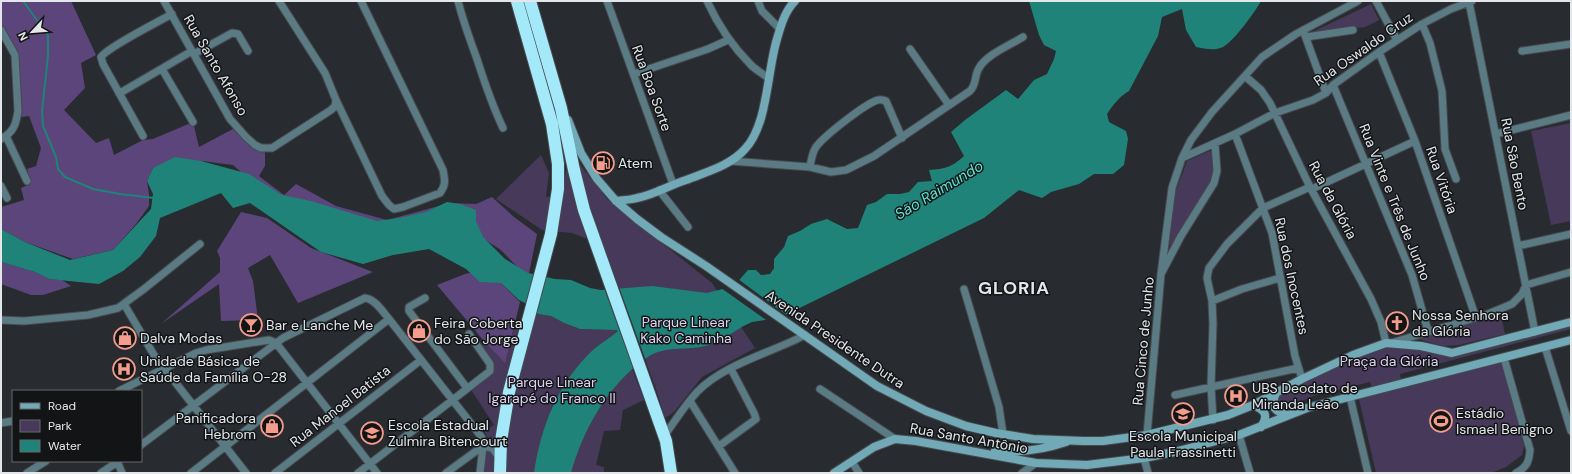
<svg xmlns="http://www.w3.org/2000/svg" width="1572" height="474" font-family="'DM Sans',sans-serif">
<rect width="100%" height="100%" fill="#282c30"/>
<path fill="#47395a" d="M1371,4L1379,20L1365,27L1310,33Z
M1571,123V221L1551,225L1531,131Z
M1212,150L1214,175L1169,249L1174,196L1187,161Z
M541,155L549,173L546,197L561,196L568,161L578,162L607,199L712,283L755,348L702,377L674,412L665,418L656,389L600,237L585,238L572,233L542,230L496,199Z
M538,314L551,316L564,323L580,329L615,330L618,332L644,400L623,410L620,430L604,431L596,465L604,467V473H484L486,449L488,438L484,431L494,425L468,385L491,367L476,345Z
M1501,315L1505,334L1459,345L1443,346L1415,338Z
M1571,324V329L1400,374L1401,380L1372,388L1370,382L1313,396L1285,408L1277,405L1278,393L1322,371L1389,344L1448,355Z
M1502,359L1524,446L1522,455L1506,467L1491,473H1376L1358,395Z"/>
<path fill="#5c457a" d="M1,1H71L96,55L81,63L85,88L64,110L96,143L109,138L114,155L143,140L153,139L193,122L199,147L233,129L265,152V166L259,176L284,195L296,184L336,206L387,220L450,203L476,204L492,197L514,217L537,234L528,278L501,250L460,224L391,243L274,201L233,165L202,161L153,168L147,181L149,194V206L136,224L113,250L73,259L25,242L1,229V207L24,200L21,188L28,185L30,181L27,169L36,166L41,148L29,116L22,117L17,115L16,64L1,31Z
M241,212L267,218L311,248L373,272L298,303L270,255L248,268L253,281L258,320L221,321L219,284L161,324L220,272V258L217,251Z
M1,262L35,272L49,279L62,280L71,286L43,295H31L1,284Z
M484,270L495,277L520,302L505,363L484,341L437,285L465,274Z"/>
<path fill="#1f8379" d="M1029,1H1261C1255,12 1234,41 1223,47C1215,51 1205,49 1196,47L1186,30L1182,9L1162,17L1158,36L1129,91C1119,97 1113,105 1107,114L1109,122L1126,131L1128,139L1124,165L1113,174H1094L1079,184L1051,192L1042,198L1019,190L984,218L777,319C769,320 760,320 752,322C739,327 726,339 712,344C695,351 675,346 658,352C650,354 644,360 637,365C605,391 582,433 571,473H534C541,426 558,383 593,350C601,343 610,338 618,331L615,330L580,329L564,323L551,316L538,314L527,304L519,300L501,283L480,282L466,269L429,249L393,255L363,264L321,252L250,203L233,208L221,193L160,218L156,236L140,257L123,271L99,284L49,279L35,272L1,262V229L25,242L70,260L113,250L151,209L153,194L147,181L153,168L175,157L201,161L249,174L282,195L311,201L377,221L399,218L426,212L447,202L460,204L476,210V221L483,237L505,259L528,273L555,279L571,280L590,288L601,290L652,286L707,293L734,286L748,270H756L761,275L770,274L774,268V259L784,247L788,236L800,231L811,224L827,219L847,229L858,228L867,205L876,202L887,194H900L909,192L918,182L932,181L929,170C945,169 952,167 964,156L951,132L965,120L1006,90L1018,99L1034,80L1047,74L1054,59L1056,51L1044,45L1039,35Z"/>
<path fill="#282c30" d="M738,279L788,316L777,321L769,322L721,288L733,285Z
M619,287L646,361L634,370L604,288Z"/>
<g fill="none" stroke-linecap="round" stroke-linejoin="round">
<path stroke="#1f8379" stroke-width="2" d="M23,1L48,35V56L42,111L43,126L56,157L58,169L65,177L93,189L120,194L154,198"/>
<g stroke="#464a4e" stroke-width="9">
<path id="street" d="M164,1L230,119L246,137L255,145L261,148H272L331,110L335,106L336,100L325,73L279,1
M458,1C463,21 470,40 477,59C485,84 492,105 503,128
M607,1L673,184
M707,1C718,25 732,46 751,65C756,70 762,73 768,78
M758,1L762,11L780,29
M1376,1L1397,40
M1469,2L1535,332
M1422,24L1430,43L1442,91L1445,149L1456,179
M1,30L15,55L18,111C16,124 14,132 1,139
M1303,30L1326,93
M1306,37L1353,30
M910,49L949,105
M1522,51L1571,44
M1379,52L1415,141L1476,318
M194,54L232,33L238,34L248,51
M162,69L193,122
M634,74L708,49L728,40
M1245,76L1261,90L1270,103L1310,187L1371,299L1381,322L1386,343
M1333,85L1412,275L1428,331
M120,93L192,51
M336,100L382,196L389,205L394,209L403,207L440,193C446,185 445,180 443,170L361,1
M1235,134L1272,233L1295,356L1302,379
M1496,134L1571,115
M6,136L27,181
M143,136L103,64L101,57C108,47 158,22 172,14
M1182,158L1235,134L1275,113L1313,100L1326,93L1333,85L1379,52L1422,24L1451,9L1472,1
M730,161L810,167L831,172L846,170L874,156L970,91C977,84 974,76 979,68C986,55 1010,45 1023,37
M810,167C811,160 812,153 816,147C824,136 866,103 878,100C881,99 883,100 886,101L902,138
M1,186L7,198
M1312,189L1415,141
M659,190L688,227
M1518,246L1571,234
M1161,274L1172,188L1182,158L1191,140L1212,112L1262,57L1296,34L1358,1
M964,289L999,407L1003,434
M425,298L409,307V311L467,388
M1212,301L1242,289L1280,278
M124,304L154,355L246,473
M1,320L24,321L88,315L118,308L144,289L200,244
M1391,343L1488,314L1512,304L1522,294L1526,285L1571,272
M1545,347L1571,431
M1504,358L1530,450C1529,462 1527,467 1516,473
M820,389L895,439
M119,391L196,353L206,350L269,340L276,343L377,473
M1175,395L1298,368
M1350,397L1368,473
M690,401L735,473
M1213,420L1211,386L1213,324L1212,301L1207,278L1209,268L1227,244L1263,208L1310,187
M1,423L13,421
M1147,435L1161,274L1181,236L1214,183L1217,171L1215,144
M1239,435L1250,473
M664,436C675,421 685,405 697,392C724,364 771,353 805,335
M141,445L283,338L365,298C375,299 383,312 389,319L480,435L482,438L483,446L492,448L500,458
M719,446L756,419L754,413L731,369
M1144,458L1148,473
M117,461L122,473
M852,462L859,473
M27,473L46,461
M101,473L119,461
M191,473L389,319
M275,473L421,360
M358,473L490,371V364L469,334
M446,473L483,446
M480,473L483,446
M1022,473L1036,463"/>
</g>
<g stroke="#464a4e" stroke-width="10">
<path id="secondary" d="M568,120L581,153L597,179L616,201L637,219L661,237L706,266L877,386L926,411L966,426L996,433L1033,439L1083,441H1103L1147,435L1228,415L1253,405L1302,379L1353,355L1386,343L1421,346L1452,353L1571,322
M616,201C623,200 630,200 637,198C654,195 670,185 686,180C706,172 730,166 745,149C768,125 767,71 777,39C781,25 785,11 795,1
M1276,393C1270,407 1274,412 1289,415
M1253,405C1265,410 1269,415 1261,427
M995,451C1020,453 1042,450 1066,442
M834,473L874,447L895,439L916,441L1036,463L1087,465L1144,458L1174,452L1239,435L1307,408L1322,404L1571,340"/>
</g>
<g stroke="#464a4e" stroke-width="14">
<path id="highway" d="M530,1L561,108L574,170L584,210L666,441L671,473
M500,473L501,441L509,392L551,234L558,189V164L552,124L517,1"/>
</g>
<use href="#street" stroke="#5a7b83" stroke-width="7"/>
<use href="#secondary" stroke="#71a9b6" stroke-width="8"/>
<use href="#highway" stroke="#a4e9f9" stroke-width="12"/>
</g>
<defs>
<g id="fuel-ring" transform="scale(1.15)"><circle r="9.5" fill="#121416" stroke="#f49d8c" stroke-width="1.5"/><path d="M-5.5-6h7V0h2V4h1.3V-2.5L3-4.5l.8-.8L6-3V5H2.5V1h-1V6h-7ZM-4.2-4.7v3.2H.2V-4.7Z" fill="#f49d8c"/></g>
<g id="church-ring" transform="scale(1.15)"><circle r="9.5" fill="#121416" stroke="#f49d8c" stroke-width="1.5"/><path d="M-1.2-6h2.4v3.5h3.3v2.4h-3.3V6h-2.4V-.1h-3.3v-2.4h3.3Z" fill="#f49d8c"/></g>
<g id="bar-ring" transform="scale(1.15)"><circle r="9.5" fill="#121416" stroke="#f49d8c" stroke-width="1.5"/><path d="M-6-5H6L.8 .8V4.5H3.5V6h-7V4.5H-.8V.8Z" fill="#f49d8c"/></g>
<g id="shop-ring" transform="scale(1.15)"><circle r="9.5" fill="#121416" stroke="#f49d8c" stroke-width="1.5"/><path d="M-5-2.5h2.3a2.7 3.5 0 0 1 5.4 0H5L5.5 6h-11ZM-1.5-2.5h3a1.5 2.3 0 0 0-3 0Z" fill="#f49d8c"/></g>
<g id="hospital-ring" transform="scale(1.15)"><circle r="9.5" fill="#121416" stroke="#f49d8c" stroke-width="1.5"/><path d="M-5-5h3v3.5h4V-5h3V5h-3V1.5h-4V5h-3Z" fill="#f49d8c"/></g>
<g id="school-ring" transform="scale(1.15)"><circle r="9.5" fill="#121416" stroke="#f49d8c" stroke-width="1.5"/><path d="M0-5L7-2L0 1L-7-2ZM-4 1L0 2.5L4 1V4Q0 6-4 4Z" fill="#f49d8c"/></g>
<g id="stadium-ring" transform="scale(1.15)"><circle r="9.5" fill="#121416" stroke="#f49d8c" stroke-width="1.5"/><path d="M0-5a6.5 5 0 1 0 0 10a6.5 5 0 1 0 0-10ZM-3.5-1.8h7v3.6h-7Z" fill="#f49d8c"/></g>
</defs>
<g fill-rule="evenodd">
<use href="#fuel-ring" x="603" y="163"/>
<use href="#church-ring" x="1397" y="323"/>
<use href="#bar-ring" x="251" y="325"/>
<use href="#shop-ring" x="419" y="331"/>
<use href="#shop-ring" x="125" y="338"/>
<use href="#hospital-ring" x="124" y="369"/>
<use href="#hospital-ring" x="1236" y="396"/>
<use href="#school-ring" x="1183" y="414"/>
<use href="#stadium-ring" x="1441" y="421"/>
<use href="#shop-ring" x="272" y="426"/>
<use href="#school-ring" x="372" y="433"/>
</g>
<g text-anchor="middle" stroke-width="3" stroke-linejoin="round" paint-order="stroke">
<g font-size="14" fill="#e4e7ea" stroke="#121416">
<text transform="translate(1363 49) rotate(-35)" y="5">Rua Oswaldo Cruz</text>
<text transform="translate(216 65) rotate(60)" y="5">Rua Santo Afonso</text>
<text transform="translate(652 88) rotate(70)" y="5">Rua Boa Sorte</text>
<text transform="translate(1515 164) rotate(79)" y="5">Rua São Bento</text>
<text transform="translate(1442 180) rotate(71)" y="5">Rua Vitória</text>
<text transform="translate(1333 200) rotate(62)" y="5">Rua da Glória</text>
<text transform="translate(1395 202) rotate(68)" y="5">Rua Vinte e Três de Junho</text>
<text transform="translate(1292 276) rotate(78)" y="5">Rua dos Inocentes</text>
<text transform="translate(835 339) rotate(34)" y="5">Avenida Presidente Dutra</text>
<text transform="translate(1143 341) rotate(-85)" y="5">Rua Cinco de Junho</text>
<text transform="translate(340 406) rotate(-38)" y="5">Rua Manoel Batista</text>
<text transform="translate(969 438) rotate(10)" y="5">Rua Santo Antônio</text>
</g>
<g font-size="14" fill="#e4e7ea" stroke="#121416" text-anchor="start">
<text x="618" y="168">Atem</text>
<text x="1412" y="320">Nossa Senhora<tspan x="1412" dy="16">da Glória</tspan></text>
<text x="434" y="328">Feira Coberta<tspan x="434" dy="16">do São Jorge</tspan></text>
<text x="266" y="330">Bar e Lanche Me</text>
<text x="140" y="343">Dalva Modas</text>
<text x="140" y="366">Unidade Básica de<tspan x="140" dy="16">Saúde da Família O-28</tspan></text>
<text x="1252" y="393">UBS Deodato de<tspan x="1252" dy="16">Miranda Leão</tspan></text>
<text x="1456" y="418">Estádio<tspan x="1456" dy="16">Ismael Benigno</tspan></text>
<text x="256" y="423" text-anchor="end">Panificadora<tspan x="256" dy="16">Hebrom</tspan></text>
<text x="388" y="430">Escola Estadual<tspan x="388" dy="16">Zulmira Bitencourt</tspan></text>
<text x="1183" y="441" text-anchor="middle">Escola Municipal<tspan x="1183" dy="16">Paula Frassinetti</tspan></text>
</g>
<g font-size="14" fill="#ded1f2" stroke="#121416">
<text x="686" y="327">Parque Linear<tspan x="686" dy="16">Kako Caminha</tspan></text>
<text x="1389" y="366">Praça da Glória</text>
<text x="552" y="387">Parque Linear<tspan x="552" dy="16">Igarapé do Franco II</tspan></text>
</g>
<g font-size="15" font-style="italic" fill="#5fe5d5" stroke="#121416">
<text transform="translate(939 190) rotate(-31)" y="5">São Raimundo</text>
</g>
<g font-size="18" font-weight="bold" letter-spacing="1" fill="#e4e7ea" stroke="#121416">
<text x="1014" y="294">GLORIA</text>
</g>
</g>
<rect width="1572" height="474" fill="none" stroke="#e4e7ea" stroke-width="4"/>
<rect x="12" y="390" width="130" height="72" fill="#121416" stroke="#66686b"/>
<rect x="20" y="403" width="20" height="6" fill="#71a9b6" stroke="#66686b"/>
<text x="48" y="410" font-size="12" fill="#e4e7ea">Road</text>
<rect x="20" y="420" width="20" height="12" fill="#47395a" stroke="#66686b"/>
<text x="48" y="430" font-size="12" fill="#e4e7ea">Park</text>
<rect x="20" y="440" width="20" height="12" fill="#1f8379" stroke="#66686b"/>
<text x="48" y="450" font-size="12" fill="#e4e7ea">Water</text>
<g transform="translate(32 32) rotate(244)" stroke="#121416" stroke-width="3" paint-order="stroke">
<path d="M0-3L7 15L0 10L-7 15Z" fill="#e4e7ea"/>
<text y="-6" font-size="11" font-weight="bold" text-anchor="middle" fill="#e4e7ea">N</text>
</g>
</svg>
